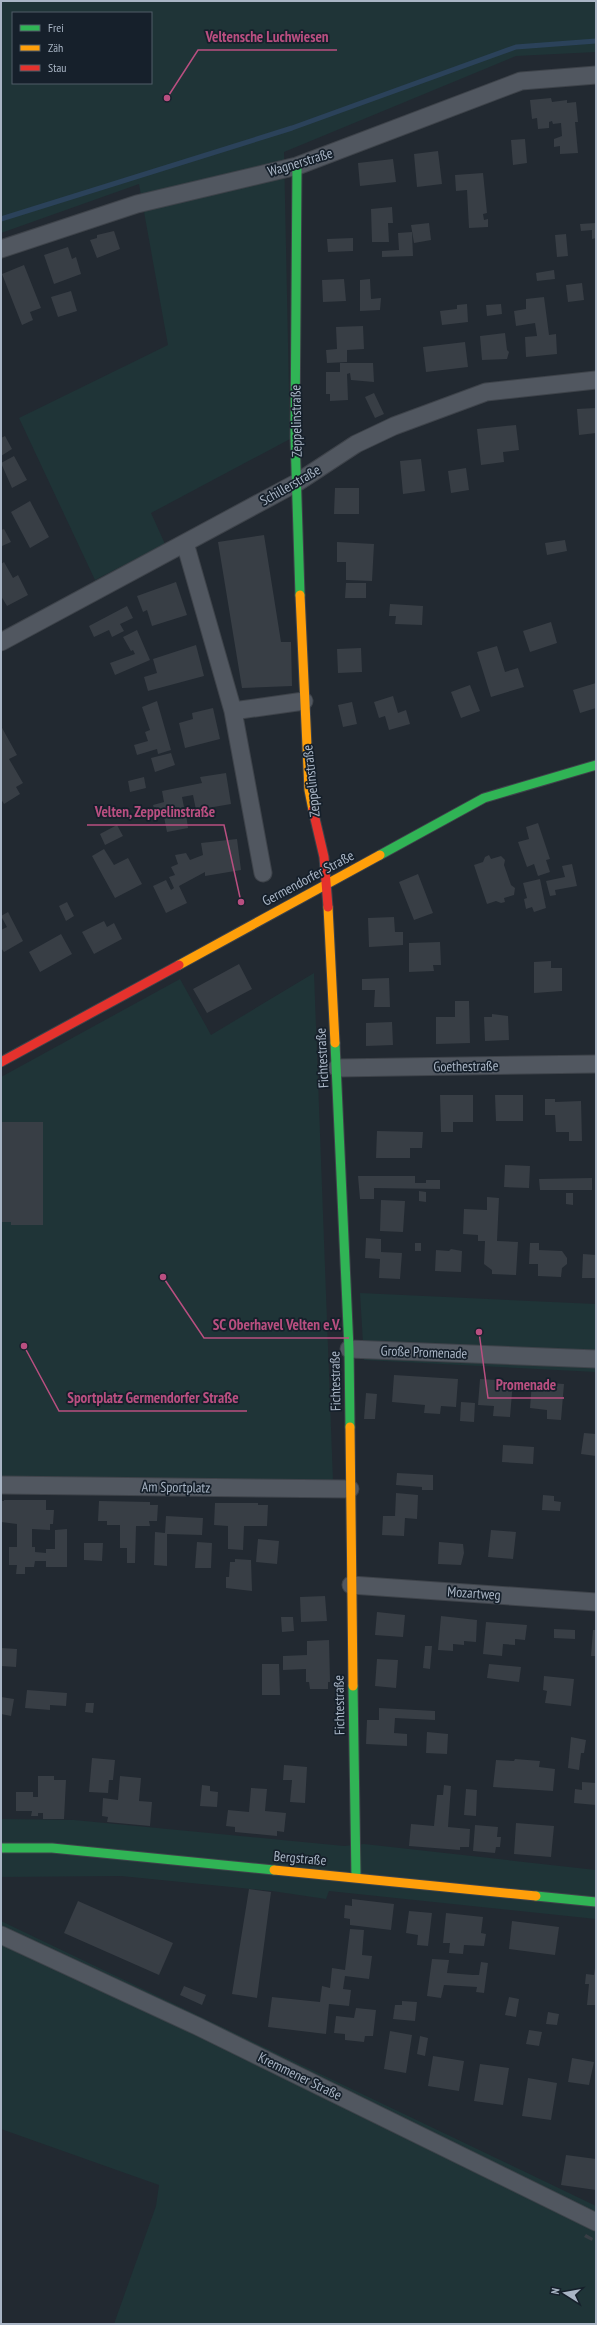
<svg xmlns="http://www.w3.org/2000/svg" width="597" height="2325" font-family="'PT Sans Narrow',sans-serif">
<rect width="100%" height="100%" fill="#222931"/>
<path fill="#1f3437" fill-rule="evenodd" d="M1,1H596V52L516,56L284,152L290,439L151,513L165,544L95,580L19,418L168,345L139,184L1,233ZM13,13H151V83H13Z
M314,973L333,1481L1,1478V1077L180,979L211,1035Z
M360,1293L596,1304V1372L364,1360Z
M1,1819L74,1820L344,1846L364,1844L596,1870V1919L329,1891L326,1899L272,1891L121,1876L1,1877Z
M1,1921L596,2206V2324H114L156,2206L159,2185L1,2129Z"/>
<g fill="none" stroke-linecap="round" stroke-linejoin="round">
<path stroke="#2b425a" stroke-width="5" d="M1,219L292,128L516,47L596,41"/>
</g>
<path fill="#383e45" d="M551,98L552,102L567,100V103L576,102L578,122H575L578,153L560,154V146L554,147V139L562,136L561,123L553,124L552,121L549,122V128L538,129L537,118L532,119L530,100Z
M525,139L527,163L513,165L511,140Z
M438,151L442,184L417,187L414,154Z
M393,159L396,182L360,186L358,163Z
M483,173L487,213L483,214L484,220L488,219V227L469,228L467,190L456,191L455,175Z
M392,207L393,223H388L389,242H372L371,209Z
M429,223L431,240L414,243L411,225Z
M596,223V238L592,239V230L581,231L580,224Z
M114,231L120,249L97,258L90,240L97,238V235Z
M412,232L413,256L382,257V251L399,250L398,233Z
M566,234L568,256L557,257L555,235Z
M353,238V251L328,252L327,239Z
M68,247L72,259L76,257L81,274L54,284L44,255Z
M24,265L41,308L30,312L33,320L22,325L2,274Z
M554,270L555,279L537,281L536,273Z
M344,279L346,301L323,302L322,280Z
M370,279L371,299L381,298L380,310L360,311V280Z
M582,283L584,300L568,302L566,285Z
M71,291L77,311L58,317L51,297Z
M544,297L549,335L556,334L557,354L526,357L525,337L537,336L535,323L516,326L514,311L526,309V299Z
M467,304L468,322L442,325L440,311L457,309V305Z
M501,304L502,314L487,316L486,305Z
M363,326L364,349L347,350V362L327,363L326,350L337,349L336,327Z
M505,333L507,350L509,352L507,359L482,360L480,336Z
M465,342L468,367L426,372L423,347Z
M340,363H373L374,382L351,380L350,373L347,374L348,400L330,401V394H326V372H340Z
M374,393L384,414L375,418L365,397Z
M596,408V433L579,435L577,409Z
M516,425L519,450L503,452L504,462L481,465L477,429Z
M5,436L12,449L1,456V438Z
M14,456L27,480L12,488L1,463Z
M421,459L425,491L403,494L400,461Z
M466,468L469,490L451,493L448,471Z
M335,488H359V514H334Z
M30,501L49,537L30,548L11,512Z
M4,529L11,542L2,546L1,530Z
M264,535L281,642H291L292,686L242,688L218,542Z
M565,540L567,551L547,555L545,543Z
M337,542L374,544L372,581L346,580V562H337Z
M4,562L13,578L18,575L28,595L7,606L1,596V564Z
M176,582L187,615L152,626L147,610L143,612L137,596Z
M346,583H366V598H345Z
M390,604L423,606L422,625L395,624L396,616H389Z
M127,606L133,618L120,624L124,631L112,637L109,630L94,637L89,626Z
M551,622L557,643L530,652L523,631Z
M137,630L150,660L115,675L110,663L135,654L133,650L131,651L123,637Z
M196,645L204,676L148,691L144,677L157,673L153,659Z
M497,646L505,672L518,668L524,687L491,697L477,652Z
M361,648L362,672L338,673L337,649Z
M596,683V708L580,713L573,690Z
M470,685L480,711L461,718L451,692Z
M393,696L398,713L406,710L410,724L389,730L385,716L379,718L374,702Z
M157,701L171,750L158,754L157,749L137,755L134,745L148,741L145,732L150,730L142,707Z
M352,702L357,724L343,727L338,705Z
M213,708L220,739L185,748L179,723L193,719L192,713Z
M1,726L17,755L9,759L23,783L16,787L20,794L4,804L1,799Z
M171,753L175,765L155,772L151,758Z
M226,773L231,804L196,810L193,795L182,797L184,807L156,815L153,805L164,802L162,791L202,783L200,777Z
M144,777L146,788L130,792L128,781Z
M186,814L188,828L167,832L164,817Z
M538,823L550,859L546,860L550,872L538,876L534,864L527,867L518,842L529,839L526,827Z
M117,825L123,836L105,845L100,834Z
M237,839L241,870L205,876V872L179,886L187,903L166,913L153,886L166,880L171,890L174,888L169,877L175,875L171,867L178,864L175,855L186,853L190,860L203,855L201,843Z
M104,849L114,865L128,858L142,884L115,898L92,856Z
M489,855L491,859L501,856L505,860L504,865L511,885L515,888L514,895L504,898L505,902L501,903L496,901L487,904L474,865L483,862L485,857Z
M572,864L577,886L555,890L556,895L550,896L546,881L565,877L562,866Z
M418,874L433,913L414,920L399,882Z
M540,879L546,908L534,912L532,907L526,909L524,899L527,898L523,883Z
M67,902L74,916L66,921L59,906Z
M8,912L23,941L4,952L1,948V930L7,927L1,916Z
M394,917L395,932H403V945L369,947L368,918Z
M104,921L107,927L114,923L122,939L94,954L82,932Z
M61,934L72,954L40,972L29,952Z
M440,942L441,965H433L434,971L409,972V943Z
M551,961V968H562V991L534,993V962Z
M239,964L252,989L207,1013L193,989Z
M389,978L390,1007H374L375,990H362V979Z
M455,1001H469L470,1043L436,1044V1017H455Z
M492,1014L508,1016L509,1040L485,1041L484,1017H492Z
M392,1022L393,1045L366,1046V1023Z
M440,1095H473V1122H453V1132H441Z
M495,1095H523V1121H496Z
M545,1099H555V1102L581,1101L582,1141H569V1132H556L555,1115H545Z
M1,1122H43V1225H11V1222H1Z
M377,1131L423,1132L422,1148H410V1158H376Z
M505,1165L530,1166L529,1188L504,1187Z
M358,1176H415V1183H426V1180H440V1189L374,1188V1199H360Z
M592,1178V1190H540L539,1179Z
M419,1191L426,1192V1202L419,1201Z
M566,1193H573V1205L566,1204Z
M487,1197L499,1198L497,1241L518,1242L516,1275L492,1274V1270L484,1264L485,1241H478V1235L463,1234L464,1209L487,1210Z
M381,1200L405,1201L403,1232L380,1231Z
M366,1238L381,1239V1252L402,1253L400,1279L379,1278L380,1259L365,1258Z
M415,1243H421V1251H415Z
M530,1243H539V1250L562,1251L567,1258V1264L562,1268L561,1277L538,1276V1264H529Z
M451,1249L462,1251L461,1272L435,1271L436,1250L449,1251Z
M583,1254L596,1255V1278H582Z
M394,1375L458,1379L456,1407L441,1406L440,1414L424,1413L425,1405L392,1402Z
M480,1379L513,1381L510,1417L493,1416L494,1406L478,1405Z
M532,1382L564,1384L561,1420L547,1419V1410L530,1408Z
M366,1393L377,1394L375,1419H364Z
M461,1402L475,1403L474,1422L460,1421Z
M584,1433L596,1434V1456L581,1454Z
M503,1445L534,1447L533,1464L502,1462Z
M397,1473L433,1475V1490H422V1487L396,1485Z
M396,1493L418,1495L417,1519L405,1518L404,1536L382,1535L383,1516H395Z
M543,1495L554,1496V1501L561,1502L560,1511L542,1510Z
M4,1500H46V1510H54L53,1524H50V1530L32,1529V1547H35V1552L46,1553V1549H55V1530L67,1529V1567H46V1561H35L34,1567H25V1574H16L17,1565H9V1547H17V1524L1,1522V1501H4Z
M99,1501L150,1502V1505H158L157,1521H149L150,1526H136L135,1563H127V1548H120V1525H107V1521H98Z
M215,1503H258V1505H268L267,1526H244L243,1550L228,1549V1526L214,1525Z
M166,1516L203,1518L202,1535L167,1534V1566L154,1565L155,1532L165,1533Z
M491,1530L516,1532L513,1559L488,1557Z
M258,1539L279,1541L277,1564L256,1562Z
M197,1542L212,1543L211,1568H195Z
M439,1542L463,1544L464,1553L461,1565L438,1564Z
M84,1543H103L102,1561L84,1560Z
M235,1559L251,1560L252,1591L226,1588V1577H229L230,1562H235Z
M325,1596L327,1621L301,1622L300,1597Z
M377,1612L405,1615L403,1637L375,1635Z
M441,1616L477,1620L476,1642L464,1641V1645L453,1644V1651L438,1650Z
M281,1617H293L294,1631L282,1632Z
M486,1622L527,1625L525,1640L515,1639V1645L503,1644L502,1656L483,1654Z
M554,1629L575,1630V1639L554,1638Z
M593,1630H596V1656H591Z
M329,1640L330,1682H328V1689H310L309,1682H306V1669L283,1670V1656L307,1655V1641Z
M425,1646H432L430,1669L423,1668Z
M1,1648L17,1649L16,1667L1,1666Z
M377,1659L398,1660L396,1688L375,1686Z
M262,1664H279L280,1695H262Z
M489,1664L521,1667L519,1682L487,1678Z
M544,1676L574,1679L571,1706L545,1703L547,1691L543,1690Z
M27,1690L67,1693L66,1706L50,1705V1710L25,1708Z
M1,1697L14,1699L11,1716L1,1714Z
M86,1703H94L93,1713L85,1712Z
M379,1708L435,1711V1720L395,1718L394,1733L407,1734V1746L366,1744L367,1720H379Z
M427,1732L448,1734L447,1754L426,1753Z
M571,1737L586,1740L584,1753H581L579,1770L568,1768Z
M92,1758L115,1760L113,1780H109L108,1793L89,1792Z
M515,1759L540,1761L539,1767L555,1769L553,1791L493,1787L496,1760L514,1761Z
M284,1765L307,1767L305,1803L290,1802L292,1780H283Z
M38,1776H54V1780H66L64,1819H43V1813H38V1816H31L32,1811H16V1792H33V1797H38Z
M120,1776L141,1778L139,1801L152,1802L150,1826L107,1822L108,1817L102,1816L103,1798L118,1800Z
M582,1782L596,1783V1805L574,1803L575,1789L582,1790Z
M202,1785L210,1786V1791L218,1792L217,1807L200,1806Z
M444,1785L451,1786L448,1827L470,1829L469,1847H460V1850L409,1846L411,1824L434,1826L437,1795H443Z
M251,1788L267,1789L265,1811L286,1813L284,1832L277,1831V1836L235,1832V1827L226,1826L228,1810L249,1812Z
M466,1789L477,1790L476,1816L464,1815Z
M516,1823L554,1826L551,1857L514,1854Z
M475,1825L498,1827L497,1837H501L500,1847H496L495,1853L473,1851Z
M249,1889L271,1892L257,1998L232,1994Z
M352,1899L394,1904L391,1930L350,1925V1919L344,1918L345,1905L352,1906Z
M78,1901L173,1943L159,1975L64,1933Z
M409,1911L432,1913L428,1946L417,1945L418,1935L406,1933Z
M446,1913L483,1917L481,1933L486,1934L484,1946L464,1945L463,1954L449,1953L450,1943H443Z
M512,1921L559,1927L555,1955L509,1949Z
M350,1929L364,1930L362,1955L372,1956L369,1979L345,1976L343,1989L351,1990L349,2006L329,2004L326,2034L268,2027L272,1997L320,2002L322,1986L330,1988L332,1968L345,1970Z
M432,1959L449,1960L447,1973L473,1975H479L481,1962L488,1963L484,1993L476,1992L477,1987L444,1985L441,1998L427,1996Z
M595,1968L596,2005H587L589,1984H585L586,1974L594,1975Z
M184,1986L206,1995L202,2005L180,1995Z
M509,1997L519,1999L516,2017L505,2015Z
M402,2001L417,2002L415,2021L393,2019L395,2005H402Z
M356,2008L376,2010L373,2036H365L364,2042L345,2040V2034L334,2033L336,2016L354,2018Z
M548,2012L559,2014L557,2025L546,2024Z
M529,2030L542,2032L539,2046L526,2044Z
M390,2031L412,2035L406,2073L384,2069Z
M420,2036L428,2038L425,2056L417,2054Z
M433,2056L464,2061L459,2091L428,2086Z
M572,2058L594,2062L589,2085L568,2082Z
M480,2064L509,2068L503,2105L474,2101Z
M528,2078L557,2083L551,2120L522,2116Z
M566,2155L596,2159V2190L561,2185Z
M586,2234L593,2238L592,2241L584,2237Z"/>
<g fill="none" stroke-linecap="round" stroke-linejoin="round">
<g stroke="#3e434a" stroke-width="19">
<path id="street" d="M1,249L137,204L297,166L521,81L596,75
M185,543L233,711
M1,642L298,482L356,444L394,426L486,392L596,380
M263,873L233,711L304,701
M337,1068L596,1064
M349,1349L596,1359
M1,1485L350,1489
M351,1585L596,1602
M1,1935L197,2026L596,2222"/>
</g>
<g stroke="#3e434a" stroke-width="11">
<path id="fast" d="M297,166L295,437L300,595
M380,855L484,798L596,765
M335,1043L349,1349L350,1427
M353,1686L356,1877
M1,1848H52L274,1870
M536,1896L596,1902"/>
</g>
<g stroke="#3e434a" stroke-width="11">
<path id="slow" d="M300,595L309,790L313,810
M328,907L335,1043
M179,965L380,855
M350,1427L353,1686
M274,1870L536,1896"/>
</g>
<g stroke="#3e434a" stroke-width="11">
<path id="jam" d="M313,810L324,857L328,907
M1,1062L179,965"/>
</g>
<use href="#street" stroke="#515760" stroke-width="17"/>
<use href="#fast" stroke="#30b455" stroke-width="9"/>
<use href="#slow" stroke="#ff9f0a" stroke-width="9"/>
<use href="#jam" stroke="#e5322d" stroke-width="9"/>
</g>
<g text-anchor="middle" stroke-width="3.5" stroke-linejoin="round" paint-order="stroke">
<g font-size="14" fill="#a9b5c5" stroke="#16202b">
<text transform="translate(300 162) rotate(-17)" y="5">Wagnerstraße</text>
<text transform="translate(296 421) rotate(-91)" y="5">Zeppelinstraße</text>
<text transform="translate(290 485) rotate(-30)" y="5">Schillerstraße</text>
<text transform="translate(311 781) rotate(-96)" y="5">Zeppelinstraße</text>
<text transform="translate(308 878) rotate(-28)" y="5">Germendorfer Straße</text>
<text transform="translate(322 1058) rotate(-93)" y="5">Fichtestraße</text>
<text transform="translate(466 1066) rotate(-1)" y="5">Goethestraße</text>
<text transform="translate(424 1352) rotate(2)" y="5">Große Promenade</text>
<text transform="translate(335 1381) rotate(-91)" y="5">Fichtestraße</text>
<text transform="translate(176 1487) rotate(1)" y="5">Am Sportplatz</text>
<text transform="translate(474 1593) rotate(4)" y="5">Mozartweg</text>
<text transform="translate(339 1705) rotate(-91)" y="5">Fichtestraße</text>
<text transform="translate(300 1858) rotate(5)" y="5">Bergstraße</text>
<text transform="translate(300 2076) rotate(26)" y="5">Kremmener Straße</text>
</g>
</g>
<path fill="none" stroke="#b94f80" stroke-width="1.5" d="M167 98L198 50H337M241 902L224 825H87M163 1277L204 1338H349M479 1332L488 1398H564M24 1346L59 1411H247"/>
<g fill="#b94f80" stroke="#16202b" stroke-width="1.5">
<circle cx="167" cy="98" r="4"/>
<circle cx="241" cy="902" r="4"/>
<circle cx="163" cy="1277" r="4"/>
<circle cx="479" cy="1332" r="4"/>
<circle cx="24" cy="1346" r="4"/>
</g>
<g font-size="15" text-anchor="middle" font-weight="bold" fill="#b94f80" stroke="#16202b" stroke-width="3.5" stroke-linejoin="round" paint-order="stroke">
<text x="267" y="42">Veltensche Luchwiesen</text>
<text x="155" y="817">Velten, Zeppelinstraße</text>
<text x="277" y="1330">SC Oberhavel Velten e.V.</text>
<text x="526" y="1390">Promenade</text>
<text x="153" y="1403">Sportplatz Germendorfer Straße</text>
</g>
<rect width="597" height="2325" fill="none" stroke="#a9b5c5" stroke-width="4"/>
<rect x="12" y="12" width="140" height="72" fill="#16202b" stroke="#515c69"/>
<rect x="20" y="25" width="20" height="6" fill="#30b455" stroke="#515c69"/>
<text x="48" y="32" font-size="12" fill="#a9b5c5">Frei</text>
<rect x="20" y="45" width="20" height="6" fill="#ff9f0a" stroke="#515c69"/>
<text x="48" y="52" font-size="12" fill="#a9b5c5">Zäh</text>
<rect x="20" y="65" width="20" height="6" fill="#e5322d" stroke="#515c69"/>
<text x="48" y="72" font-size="12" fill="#a9b5c5">Stau</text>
<g transform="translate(565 2293) rotate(281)" stroke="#16202b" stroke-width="3" paint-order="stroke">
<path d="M0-3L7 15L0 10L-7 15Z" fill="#a9b5c5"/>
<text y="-6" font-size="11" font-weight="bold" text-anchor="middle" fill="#a9b5c5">N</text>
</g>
</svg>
